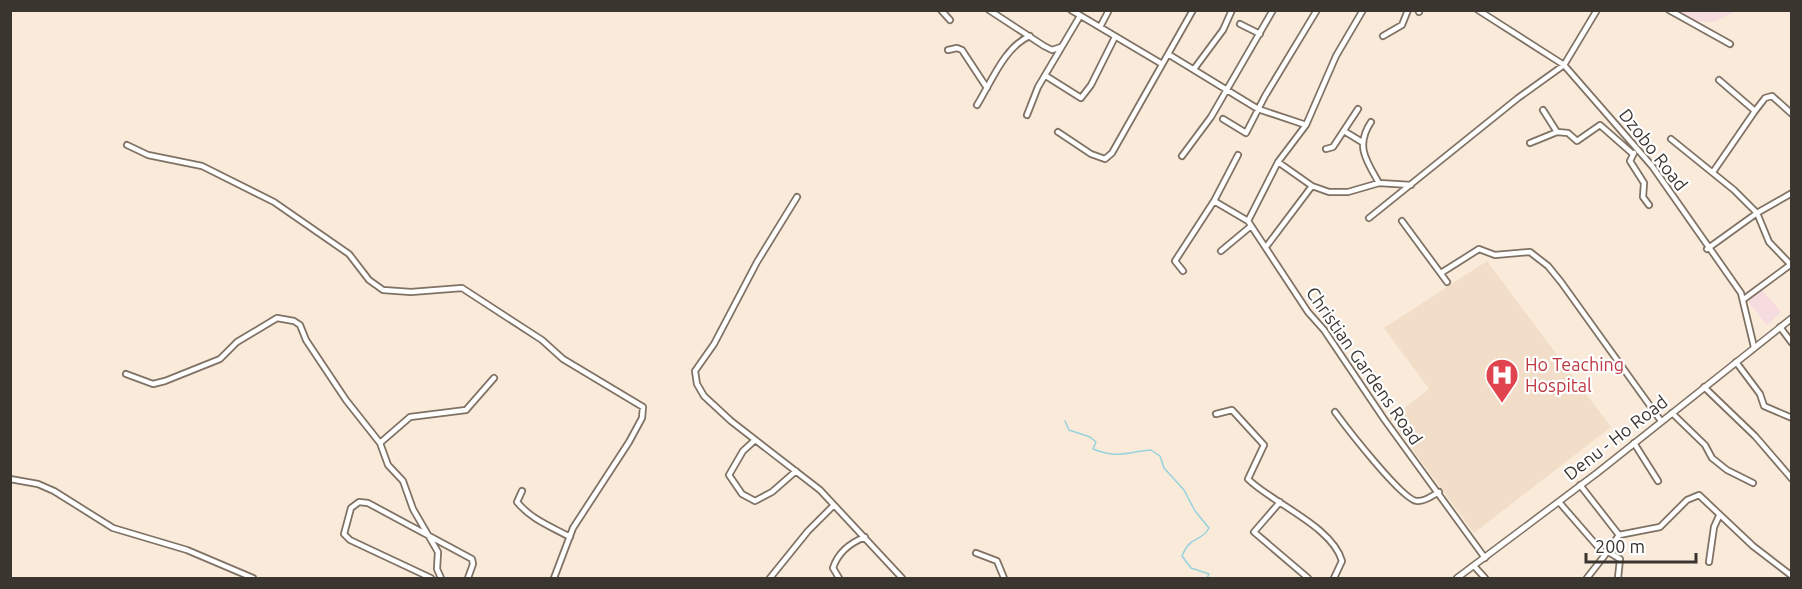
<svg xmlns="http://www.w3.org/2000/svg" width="1802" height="589" font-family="Ubuntu,sans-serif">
<rect width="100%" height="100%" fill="#f9eada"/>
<path fill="#f2dec8" d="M1487,261L1611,427L1474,533L1390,419L1429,389L1384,328Z"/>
<path fill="#f6dbdf" d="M1663,11H1737L1713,22L1680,20Z
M1762,290L1781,312L1767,325L1748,302Z"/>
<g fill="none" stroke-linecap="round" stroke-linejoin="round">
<path stroke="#97d3dd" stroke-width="1.5" d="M1065,421L1069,430L1090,437L1096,442L1093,449C1118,459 1126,452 1151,450L1160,456L1164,468L1184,490L1195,511L1209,528C1201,543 1191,534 1182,556L1191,568L1209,574L1207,578"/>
<g stroke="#7f7264" stroke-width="8">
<path id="minor" d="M941,10L950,20
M989,10L1044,46L1052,50L1061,47
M1071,10L1162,64
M1418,10L1419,12
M1478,10L1564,65L1652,166L1741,293L1754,347
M1669,10L1730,44
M1240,24L1260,34
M1100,27L1109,10
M1383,36L1402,25L1408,10
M948,50L957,48L962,50L987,88
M1168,54L1258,109L1306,125
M1194,69L1223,30L1232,10
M1046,76L1081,98L1091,85L1115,37
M1719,80L1755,111L1765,98L1772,96L1792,114
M977,105C991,83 1004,47 1030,36
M1543,110L1557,132L1568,133L1577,141L1600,125L1633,154
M1027,115L1038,87L1080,16
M1223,119L1246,133L1265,96L1317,10
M1371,122C1355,146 1366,160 1379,183
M1344,131L1362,142
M1058,132L1091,154L1105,159L1112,153L1193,10
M1671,139L1734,190L1757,213L1769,242L1792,266
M1530,143L1557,132
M127,145L148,155L202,166L274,202L349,254L369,280L383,290L411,292L462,288L542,340L563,359L643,407L642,418L629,442L573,528L554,578
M1326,149L1333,147L1358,109
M1634,153L1630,161L1644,183L1643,197L1649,205
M1182,156L1211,117L1273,10
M1278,162L1312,186L1329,192H1348L1379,183L1411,185
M1713,172L1755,111
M797,197L757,262L714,344L695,371L697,384L704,396L731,421L820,490L902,578
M1214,201L1248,221L1308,312L1324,330L1384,419L1485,558
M1369,218L1518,98L1564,65L1597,10
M1248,221L1278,162L1306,125L1336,56L1363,10
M1402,221L1447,282
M1266,247L1312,186
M1707,249L1757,213L1792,193
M1221,251L1251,226
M1183,271L1175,261L1214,201L1238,155
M1441,273L1479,249L1495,255L1530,252L1548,266L1561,282L1661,421
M1744,299L1790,265
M1780,327L1792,343
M1736,362L1760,394L1764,406L1792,418
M126,374L153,384L165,381L220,359L237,342L277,318L294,321L300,325L306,340L346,400L380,443L388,465L403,481L413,509L438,552L437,569L441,578
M1704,387L1755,436L1792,479
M1335,412C1346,427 1403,501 1417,501C1425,502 1433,495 1439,492
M1672,413L1705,445L1712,458L1727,470L1753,483
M1216,414L1232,410L1264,445L1248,479C1272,503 1332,526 1342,561L1334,578
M755,440L743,451L729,475L742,494L755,501L772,492L796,471
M380,443L410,417L466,410L494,378
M1634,443L1658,481
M10,479L38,484L54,491L113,528L187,550L253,578
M1580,485L1619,535
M522,491L517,502C532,520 550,526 570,537
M1280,502L1254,532L1308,578
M1559,502L1605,555L1587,578
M1607,551L1620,559L1618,578
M976,553L997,561L1004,578
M1605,555L1619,535L1660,527L1687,500L1699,495L1753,546L1792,576
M1709,562L1714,527L1719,516
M1474,566L1485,578
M431,578L350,540L344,534L351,508L359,502L368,503L472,559L473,564L468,578
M770,578L808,531L834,505
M839,578L833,568C838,552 850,543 865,537"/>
</g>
<g stroke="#7f7264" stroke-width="8">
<path id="major" d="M1457,578L1597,473L1792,318"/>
</g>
<use href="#minor" stroke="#fff" stroke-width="4.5"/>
<use href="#major" stroke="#fff" stroke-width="5"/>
</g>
<defs>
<g id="hospital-pin" transform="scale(1.725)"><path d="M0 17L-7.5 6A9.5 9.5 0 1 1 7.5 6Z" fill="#e0444e" stroke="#fff"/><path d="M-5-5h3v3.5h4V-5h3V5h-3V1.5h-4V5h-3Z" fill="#fff"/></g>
</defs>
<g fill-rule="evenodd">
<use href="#hospital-pin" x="1502" y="375"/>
</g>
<g text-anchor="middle" stroke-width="4.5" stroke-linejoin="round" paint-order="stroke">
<g font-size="18" fill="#3b352f" stroke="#fff">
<text transform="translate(1653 150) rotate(52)" y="6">Dzobo Road</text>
<text transform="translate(1364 366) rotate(55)" y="6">Christian Gardens Road</text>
<text transform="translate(1616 438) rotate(-38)" y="6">Denu - Ho Road</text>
</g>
<g font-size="18" fill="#be3a42" stroke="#fff" text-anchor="start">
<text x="1525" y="371">Ho Teaching<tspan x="1525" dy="21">Hospital</tspan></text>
</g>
</g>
<rect width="1802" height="589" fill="none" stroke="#3b352f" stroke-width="24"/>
<path d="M1586 553v9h110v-9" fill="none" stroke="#3b352f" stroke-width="3"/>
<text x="1595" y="553" font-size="18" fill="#3b352f" stroke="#ffffff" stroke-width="4.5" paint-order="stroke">200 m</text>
</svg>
